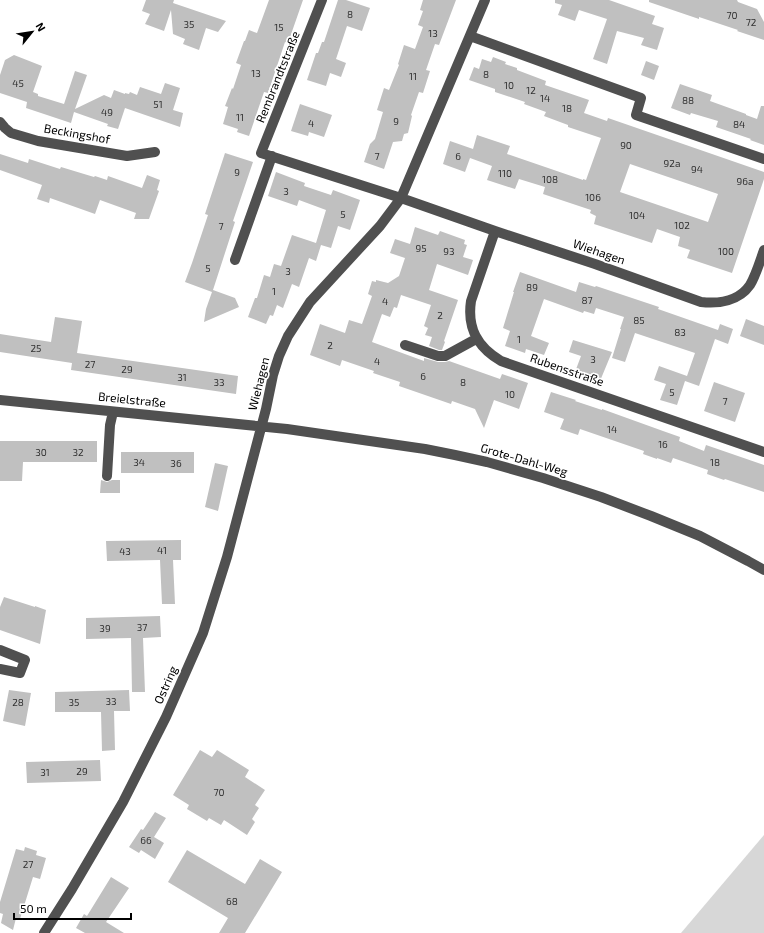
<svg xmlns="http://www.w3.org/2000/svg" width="764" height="933" font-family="'Exo 2',sans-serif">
<rect width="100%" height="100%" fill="#fff"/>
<path fill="#d7d7d7" d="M764,835V933H681Z"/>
<path fill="#c0c0c0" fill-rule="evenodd" d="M146,0H174L173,3L226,21L218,32L206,28L199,50L183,44L185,39L173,34L171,10L164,31L145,24L150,14L142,11Z
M269,0H303L288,43L285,42L268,93L264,92L249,136L237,132L238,129L223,124L228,107L225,106L232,88L233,89L241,65L236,63L244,41H245L249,30L257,33Z
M338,0H346L370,8L362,31L347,26L336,59L346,63L341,77L330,73L326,86L307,80L316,53H318L322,42H324Z
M423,0H456L439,45L435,44L426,70L430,71L423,93L419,92L411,115L412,116L408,133L404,134L402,141L393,142L384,169L364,162L370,144L375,139L383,112L377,110L384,88L389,90L399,65L398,64L404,45L415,49L423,27L418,25L423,11L420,10Z
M555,0H609L655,16L652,24L664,28L657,50L641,45L644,38L617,31L607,64L593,59L607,19L579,10L575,21L558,15L562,5L555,3Z
M649,0H737L738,2L757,9L764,22V40L737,31L738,30L699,17V19L649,2Z
M14,55L42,66L33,92L38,94V96L64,104L75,71L87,75L75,109L104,95L111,98L114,90L125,94V93L129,94L130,92L137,95L140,87L161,94L165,83L180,88L173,110L183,113L180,127L125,108L118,129L107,126L108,124L74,112L71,123L26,108L27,102L0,93V75L5,60Z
M493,57L506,62L505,64L517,68V70L546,81L545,85L589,100L584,113L607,121L608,118L764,172V179L732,273L687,258L690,250L678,246L680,237L657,229L652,243L594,224L596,216L590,213L591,210L543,194L545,187L519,179L515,189L487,180L492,166L470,158L465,172L443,164L450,141L473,149L477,135L510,146L507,154L583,180V179L586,180L601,138L568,127V125L544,116L546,112L524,104L525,102L495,92V89L469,80L474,67L479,69L482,59L491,62ZM630,164L718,194L708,222L620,192Z
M646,61L659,66L654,80L641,75Z
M680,84L712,95L710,101L746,114V115L757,119L761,106H764V145L750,140L751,139L716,127L718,121L691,113L690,115L671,108Z
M300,104L332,115L324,137L309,132L308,136L291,131Z
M225,153L253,162L233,221L235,222L213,290L235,298L239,307L204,322L206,309L212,292L185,282L192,263L208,215L205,214Z
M0,154L28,163L29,159L60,169L61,167L94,177L95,176L107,180L108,176L142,188L147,175L160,180L157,190L159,191L149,219H134L136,213L100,200L95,214L50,198L49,203L37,199L42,185L0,170Z
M276,172L297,180L305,183L304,186L331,195L333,190L360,200L350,230L338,226L331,248L321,245L316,261L309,258L299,287L292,284L283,308L277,305L273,316L270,315L266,324L248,317L255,298H257L264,275L270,277L274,264L281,266L292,235L319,244L316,243L326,210L299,200L297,206L268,196Z
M415,227L438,235L440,231L465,240L464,244L467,245L463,257L473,260L468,275L437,264L429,290L458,300L444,341L445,342L442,350H439L429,346L432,337L425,335L428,328L424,326L431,305L401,295L397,308L394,307L390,317L382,314L372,342L424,361V358L438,362H445L449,361L500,379L502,374L528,383L519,409L494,400L484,428L475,409L452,401L451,404L399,386L400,382L373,373L374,371L342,360L340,366L310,355L320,324L345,333L349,320L362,324L372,296L368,294L372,281L376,282V280L388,283L399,276L405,258L390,253L395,239L410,244Z
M520,272L576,292L579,282L595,287L596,286L659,307L658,309L718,330L720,324L733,329L728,344L715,339L699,386L685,381L677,405L660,400L666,384L654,380L659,366L687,376L695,353L635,333L625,362L612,358L621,329H620L624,317L596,308L594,314L584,311L583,313L544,299L531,336L549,343L544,355L526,349L525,353L505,346L510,331L503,328L514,292H513Z
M55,317L82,321L77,353L238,376L236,394L71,370L72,363L0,352V334L51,342Z
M746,319L764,326V345L740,336Z
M573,340L612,352L600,381L575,372L581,356L569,352Z
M714,382L745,393L735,422L704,411Z
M551,392L576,400L575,401L602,410V409L663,431L680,437L679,441L704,451L706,445L764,465V492L725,479L724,480L707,474L708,470L673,458L671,463L657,458V459L643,454L644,451L580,429L578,435L560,429L564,419L544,412Z
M0,441H97V462H23L22,481H0Z
M121,452H194V473H121Z
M215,463L228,466L218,511L205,507Z
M101,480L107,482L112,480H120V493H100Z
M181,540V560H173L175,604H162L160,560L107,561L106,541Z
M4,597L35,607V606L46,610L40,644L0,630V607Z
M160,616L161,637L143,638L145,692H132L131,638L86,639V618Z
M9,690L31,693L25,726L3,721Z
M129,690L130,711H114L115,750L102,751L101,712H55V692Z
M200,750L212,757L217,750L249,770L245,777L265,790L255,805L259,808L252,819L255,822L247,835L224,820L221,825L209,818L207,821L187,809L189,805L173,795Z
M100,760L101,781L27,783L26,762Z
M155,812L166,818L154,837L164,843L155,859L141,850L139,853L129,847L141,829L143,830Z
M25,847L37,851L36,855L46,858L40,879L33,877L20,919L16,918L13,930L1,923L3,914L0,913V902L16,849L24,851Z
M187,850L245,884L260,859L282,872L245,933H219L228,918L168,882Z
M111,877L129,888L106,922L124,933H85L76,928L84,914L87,916Z"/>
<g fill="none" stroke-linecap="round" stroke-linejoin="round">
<path stroke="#505050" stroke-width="10" d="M322,0L261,153L401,198L495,231L595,264L701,302C719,304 739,301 750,285C756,275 760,261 764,250
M470,36L641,98L636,115L764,159
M0,122L5,128L11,133L38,141L127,156L155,152
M495,231L471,301C467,328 477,347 501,361L764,452
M235,260L272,156
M405,345L438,356H445L476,339
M0,400L287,429L425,449L455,455L487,462L543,478L601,497L651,516L700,536L748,561L764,570
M107,476L110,425L113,412
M0,650L25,660L20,673L0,669
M44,933L72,889L123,802L166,717L203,633L227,557L266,409L273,375L279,356L288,336L310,302L380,226L401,198L485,0"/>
</g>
<g text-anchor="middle" stroke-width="3.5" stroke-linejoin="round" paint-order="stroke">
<g font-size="10" fill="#303030">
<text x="350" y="18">8</text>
<text x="732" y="19">70</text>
<text x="751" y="26">72</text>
<text x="189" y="28">35</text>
<text x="279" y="31">15</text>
<text x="433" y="37">13</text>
<text x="256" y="77">13</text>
<text x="486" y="78">8</text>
<text x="413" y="80">11</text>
<text x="18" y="87">45</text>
<text x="509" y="89">10</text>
<text x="531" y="94">12</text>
<text x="545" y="102">14</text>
<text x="688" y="104">88</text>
<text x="158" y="108">51</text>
<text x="567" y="112">18</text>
<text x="107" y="116">49</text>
<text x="240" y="121">11</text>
<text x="396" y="125">9</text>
<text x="311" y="127">4</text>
<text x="739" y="128">84</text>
<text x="626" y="149">90</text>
<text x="377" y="160">7</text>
<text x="458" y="160">6</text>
<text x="672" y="167">92a</text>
<text x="697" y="173">94</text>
<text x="237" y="176">9</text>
<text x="505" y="177">110</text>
<text x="550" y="183">108</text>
<text x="745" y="185">96a</text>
<text x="286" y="195">3</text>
<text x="593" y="201">106</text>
<text x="343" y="218">5</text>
<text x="637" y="219">104</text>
<text x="682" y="229">102</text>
<text x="221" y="230">7</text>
<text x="421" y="252">95</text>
<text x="449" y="255">93</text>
<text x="726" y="255">100</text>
<text x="208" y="272">5</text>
<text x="288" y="275">3</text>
<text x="532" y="291">89</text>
<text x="274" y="295">1</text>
<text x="587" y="304">87</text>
<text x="385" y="305">4</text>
<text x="440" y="319">2</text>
<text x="639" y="324">85</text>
<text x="680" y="336">83</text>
<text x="519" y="343">1</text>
<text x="330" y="349">2</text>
<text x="36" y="352">25</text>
<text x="593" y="363">3</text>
<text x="377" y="365">4</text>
<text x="90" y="368">27</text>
<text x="127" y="373">29</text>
<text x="423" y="380">6</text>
<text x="182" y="381">31</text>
<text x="219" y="386">33</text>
<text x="463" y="386">8</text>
<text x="672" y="396">5</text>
<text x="510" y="398">10</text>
<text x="725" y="405">7</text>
<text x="612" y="433">14</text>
<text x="663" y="448">16</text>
<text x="41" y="456">30</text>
<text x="78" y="456">32</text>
<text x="139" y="466">34</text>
<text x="715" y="466">18</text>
<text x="176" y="467">36</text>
<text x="162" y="554">41</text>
<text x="125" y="555">43</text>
<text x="142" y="631">37</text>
<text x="105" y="632">39</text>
<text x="111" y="705">33</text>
<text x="18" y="706">28</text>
<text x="74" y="706">35</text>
<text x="82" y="775">29</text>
<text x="45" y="776">31</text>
<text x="219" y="796">70</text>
<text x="146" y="844">66</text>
<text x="28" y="868">27</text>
<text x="232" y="905">68</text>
</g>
<g font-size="12" fill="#000" stroke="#fff">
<text transform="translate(278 77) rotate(-68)" y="4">Rembrandtstraße</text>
<text transform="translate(77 134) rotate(10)" y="4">Beckingshof</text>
<text transform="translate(599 252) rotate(19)" y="4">Wiehagen</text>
<text transform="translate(567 370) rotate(19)" y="4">Rubensstraße</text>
<text transform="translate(259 384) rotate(-76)" y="4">Wiehagen</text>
<text transform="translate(132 400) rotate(6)" y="4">Breielstraße</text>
<text transform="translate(524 460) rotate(16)" y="4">Grote-Dahl-Weg</text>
<text transform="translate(166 685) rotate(-66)" y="4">Ostring</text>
</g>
</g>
<g transform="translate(32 32) rotate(60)" stroke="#ffffff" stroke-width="3" paint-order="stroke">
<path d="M0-3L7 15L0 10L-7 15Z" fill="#000000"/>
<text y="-6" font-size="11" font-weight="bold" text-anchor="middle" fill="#000000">N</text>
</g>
<path d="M14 913v6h117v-6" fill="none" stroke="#000000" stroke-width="2"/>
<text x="20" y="913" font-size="12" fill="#000000" stroke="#ffffff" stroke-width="3" paint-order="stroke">50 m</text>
</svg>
